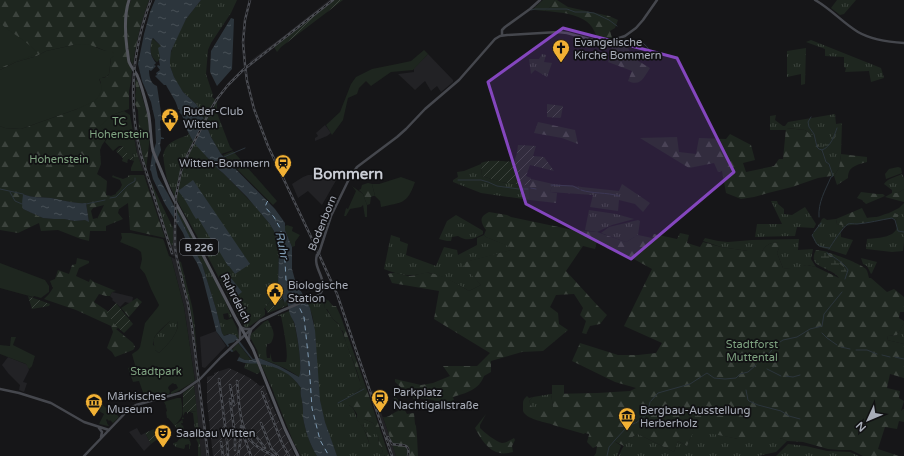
<svg xmlns="http://www.w3.org/2000/svg" width="904" height="456" font-family="'Varela Round',sans-serif">
<defs>
<pattern id="industrial-furrows" width="10" height="10" patternUnits="userSpaceOnUse"><rect width="10" height="10" fill="#222225"/><path d="M-1 1l2-2M0 10L10 0M9 11l2-2" fill="none" stroke="#3f3f43"/></pattern>
<pattern id="grass-tufts" width="24" height="20" patternUnits="userSpaceOnUse"><rect width="24" height="20" fill="#1e261f"/><path d="M3 7l-1-3M5 7V3M7 7l1-3M15 17l-1-3M17 17v-4M19 17l1-3" fill="none" stroke="#3c433d"/></pattern>
<pattern id="forest-firs" width="22" height="20" patternUnits="userSpaceOnUse"><rect width="22" height="20" fill="#1e261f"/><path d="M5 1l3.5 6h-7zM16 11l3.5 6h-7z" fill="#3c433d"/></pattern>
<pattern id="wetland-marsh" width="20" height="14" patternUnits="userSpaceOnUse"><rect width="20" height="14" fill="#1e261f"/><path d="M1 5h8M5 5V1M11 12h8M15 12V8" fill="none" stroke="#3c433d"/></pattern>
<pattern id="garden-furrows" width="10" height="10" patternUnits="userSpaceOnUse"><rect width="10" height="10" fill="#1e261f"/><path d="M-1 1l2-2M0 10L10 0M9 11l2-2" fill="none" stroke="#3c433d"/></pattern>
<pattern id="water-ripples" width="26" height="14" patternUnits="userSpaceOnUse"><rect width="26" height="14" fill="#2c353c"/><path d="M2 4q2-2 4 0t4 0M15 11q2-2 4 0t4 0" fill="none" stroke="#485056"/></pattern>
</defs>
<rect width="100%" height="100%" fill="#161618"/>
<path fill="#222225" d="M149,0H152L146,17L141,36L135,68L133,65L137,41L143,16Z
M329,0H334L253,63L251,65L250,63V61L281,38Z
M428,54L453,80V82L441,92L437,86L431,91L425,81L415,90L398,74L414,72V68Z
M132,73L135,75L134,105L138,138L146,170L143,171L137,153L134,134L131,95Z
M325,125L331,133L327,136L315,141V138L318,136L316,133Z
M317,170L324,176L331,178L336,175L338,177L322,205L308,191L298,198L292,184L303,177L308,175H313Z
M144,172H146L149,178V181L171,245H173V229L175,234L177,257L171,255Z
M171,257L177,260L191,312L199,378L195,381L184,307Z
M321,258L337,294L371,391L373,390L387,429L396,456H391L336,295L320,259Z
M112,292L133,297L132,304L125,302L120,307L116,303L112,300L113,299L110,296Z
M216,331L226,346L205,368L202,367L200,337Z
M8,357L28,365L29,370L23,382L27,383L24,392L19,390L20,385L8,373L2,365Z
M199,382L208,445V456H201L194,385Z
M137,428L141,435L145,433L151,444L144,451L129,432Z"/>
<path fill="url(#industrial-furrows)" d="M229,368L250,378L260,386L264,385L270,401L295,456H213L207,402V377L214,375V373Z"/>
<path fill="url(#grass-tufts)" d="M201,0H237L231,13L211,43L208,50L206,74L213,95L212,97L217,101V113L230,147L233,150L221,154L211,137L201,112L196,104L183,92L177,83L174,77L170,66V55L176,38L186,19Z
M543,0H555L550,7L545,11L535,10L533,9Z
M837,0H856L844,14L840,15L831,8Z
M152,39H153L161,46L159,51L160,59L157,62C149,56 150,48 152,39Z
M811,40L881,68L884,78L871,82L869,71L845,72L846,68L844,67V57L825,56V49L806,42Z
M806,48L805,84L801,85V74L787,77V51Z
M542,54L546,55L544,62L552,63L547,77L535,70L531,74L529,59H539Z
M835,114L836,124L842,123L841,154L839,168L834,176H831L830,168L813,136L805,130L787,128L786,130H770V116L776,115L775,120L783,126H785L788,122Z
M189,132L193,139L190,140L191,141L193,139L206,156L218,169L223,173L255,206L269,223L274,231L279,252L278,287L284,302L286,300L288,305L284,307L282,297L277,290L271,300L264,309L265,310V315C259,319 253,325 246,328L244,326C228,296 213,266 197,236C187,217 175,199 167,179C166,174 162,156 164,152C168,141 178,139 188,135Z
M132,153H137L143,171H131V168L134,161Z
M481,164L482,176L501,182L529,186L530,200L481,193L453,182V180L458,177L457,172L464,171Z
M898,167L901,168L902,173L886,179L885,174L889,169Z
M902,174L904,178V189L898,193H892V190L884,184C888,178 896,177 902,174Z
M149,178L173,228V245H171L149,181Z
M553,184L619,191L622,184L650,203L643,212L635,204L619,200L618,211L590,207L593,195L550,192Z
M771,201H777L778,204L784,209V214L792,215L805,207L816,224L814,228L797,227L795,236L755,237L757,224H782Z
M904,203V242L903,251L892,252L866,249L867,239C876,238 895,238 897,227C897,227 896,221 896,220L899,215L896,213H889L899,208Z
M177,208L224,299L232,317L229,318L228,313L223,314L224,319L227,320L232,318L237,328L239,337L238,339L235,335L228,334L224,336L222,333L216,309L202,264L196,253L193,244L177,212Z
M589,210L616,214L634,219L612,225L597,232L585,230Z
M456,215L480,229L483,231V234C474,239 467,242 458,236L452,237L451,241H447L439,239L447,221Z
M824,218L827,220L836,219L837,224L845,226L841,232V237L853,240L846,255L820,247L816,244L812,235L821,221L822,219Z
M638,220L640,221L638,235L626,242L601,233L609,227Z
M391,235L400,238V241L408,244L406,255L436,266L444,247L457,250L458,255L477,245V238L484,235L486,237L516,249L462,263L481,285L469,291C457,284 444,276 430,273C425,272 420,275 415,275C404,276 394,273 384,269Z
M705,238L718,241L728,242L752,240L799,239L798,250L813,249L811,259L816,267C805,264 806,265 796,269C793,270 787,268 783,268L777,253L779,248V243C771,242 767,244 762,251H748L721,247L703,241Z
M861,258L877,262L872,273L871,274L867,266L863,264Z
M177,260L181,262L192,306L194,318L197,354L191,312Z
M321,298L328,300L325,303L324,307C328,311 330,315 333,319C337,324 339,322 341,330L342,331C347,346 353,360 358,376C359,379 360,382 361,385C361,392 348,395 349,405C355,409 355,413 357,419C358,422 360,422 361,425C365,430 367,437 369,443L372,444V440L371,436L369,435C366,428 362,428 364,419L373,423C377,429 378,437 379,445L381,446L383,453L380,454V456H337C330,439 323,419 320,400C317,385 317,368 316,352C315,335 315,318 308,304Z
M289,311C291,315 293,319 294,323C297,334 303,367 299,377C287,368 273,363 259,358L257,350L250,337L251,334L264,322L268,320C273,330 276,333 271,343L267,344C266,349 266,353 267,358H270V353L272,361L274,362H286C289,354 283,326 281,316H277Z
M170,321H177C181,332 166,346 159,353L155,350L153,340L156,335Z
M904,323V344L887,340L888,336L897,335Z
M238,343L252,361L245,360L239,357L240,355L236,350L233,352L232,350Z
M246,363H257L260,371L259,373L257,374L244,368Z
M261,364C266,365 270,365 274,366C285,370 295,379 301,388C300,393 301,396 302,401C303,406 303,412 303,417C305,430 310,445 317,456H301L293,441L274,394V393Z
M551,394L553,407H532L529,401L533,397Z
M197,411L201,456H198V443L196,439L193,413H192L191,412Z
M183,417L184,419H182L183,423H181L182,426L183,425L184,431L185,432L186,435H189L188,436L189,439L190,440L189,441H190L191,445L190,446V449H191H189V444L185,445V447L184,449L176,447L173,444L174,443L177,442L180,438L179,433L175,426H174L182,420V418Z
M694,429L738,439H780L781,438L787,441L776,452L758,456H619C622,447 628,438 638,434L674,452L678,441L687,446Z
M614,441L620,445L621,446L617,456H607L609,447Z
M788,444L806,446L827,451L850,452L859,456H776Z"/>
<path fill="url(#forest-firs)" fill-rule="evenodd" d="M0,0H127L125,39L132,70L131,82L129,91V109L112,115L103,129L109,135L102,145L100,150L101,164L97,174L107,181L106,195L111,196L116,194V193L120,189L122,185L120,180L112,177L113,175L114,176L123,179L128,177V176L129,175H144L165,238L130,230L128,203L119,209L118,213L123,219L106,226V231H90L89,241L81,239L58,230L41,231L39,223L18,233L0,230V126L5,128L21,129L77,109L101,83L99,78C103,78 107,78 109,74L111,58L109,51H106L96,47L74,45L46,51L37,56L16,62L0,70ZM23,194C32,198 42,197 51,198C63,200 74,204 86,203L89,221L85,220L75,221L64,219H54L43,218L23,209ZM104,205L97,219V218L93,219L91,211L93,208Z
M131,0H149C141,21 136,43 133,65C127,56 126,20 128,9C129,6 130,3 131,0Z
M555,0H557L568,7L609,16L618,20L615,28L610,31L612,38L597,39C592,14 566,13 545,11L550,7Z
M626,38C629,58 634,58 650,68C644,77 641,87 628,81L632,71L608,62L612,53L611,43L620,41Z
M137,79L148,117L150,136L146,170L137,131L139,129L138,110L135,104L136,100L135,97L136,89L135,81Z
M538,122L575,130L578,144L562,138L534,133Z
M786,128L805,130L813,136L830,168L831,176L818,178L792,187L768,193L754,197L741,199L726,193L722,171L718,172L714,163L689,168L640,138L677,137L679,152L696,154L699,138L726,139L730,134L751,145L755,160L743,163L746,172L774,166L779,159H783Z
M841,154L867,157V162C857,165 848,166 848,178L837,185L834,176L839,168Z
M531,179L553,184L550,192L557,193L556,203L530,200L529,186Z
M368,183L372,184L375,196H373L371,197L370,204L367,205L363,194L359,190L361,189L362,185Z
M904,189V202L900,201L885,197L892,193H898Z
M861,192L877,194H883L885,196L866,204L862,200L857,198Z
M862,208L867,218C870,217 874,217 877,217C885,215 891,210 899,215L896,220L893,218L845,226L837,224L836,219Z
M489,212L507,215L511,217L573,230L597,232L626,242L638,235L652,238L654,234L677,239L680,233L689,235L687,243L700,247L703,242L721,247L748,251H762C767,244 771,242 779,243V248L777,253L783,268L795,269L801,266L807,265L816,267L839,278L818,251H815C823,249 860,263 866,269C868,272 868,275 869,278H871L887,292L894,289L904,297V312H900L899,318L904,321V323L897,335L888,336L887,340L904,344V378L890,374L887,388L900,391L899,398L904,401L901,411L903,409H904V422L899,421L897,429L885,427L878,449L899,456H863L851,450H839L828,449L803,442L787,441L781,438L780,439H738L694,430L687,446L678,441L674,452L638,434C632,436 628,441 624,446L614,441L609,447L607,456H594L596,453L597,446L593,448L587,442L589,435V434L585,433L584,434L553,425L551,424C544,422 526,419 523,411C523,409 523,406 523,404C523,400 524,399 527,396L529,398L533,397L529,401L532,407H553L551,394L597,393L630,391L636,388L615,382L572,361L580,343L618,355H638L656,353L662,343L624,326L652,269L621,252L607,249L602,243L597,241L595,249L583,246L566,271L598,306L607,315L600,324L590,326L586,334L582,333L586,321L580,315L583,308L574,294L556,295L550,307L558,313L559,324L568,330L543,351L522,352L491,361V372L484,376C479,390 466,393 453,397L455,403C442,404 424,396 414,399L395,382V379L421,385L433,383L450,376L443,366H477L490,353L434,319L439,291L392,283L388,274C397,271 401,275 410,276C416,276 423,272 428,273C443,274 457,284 469,291L481,285L461,263L515,249L486,237L484,235L486,230C481,223 478,217 489,212Z
M77,258L89,261V263L79,268L76,276L89,282L90,279L94,282L116,291L112,292L110,296H106L99,294L94,302L109,312L118,328L116,329L133,343L135,347L134,349L133,350L115,357L112,352L107,348L113,332L111,326L76,310L44,299L49,294L53,288L50,281L55,279L58,270L69,274L72,265L76,264Z
M137,298L142,302L129,317L121,308Z
M328,300L333,306H336L341,317L369,396L389,456H385L384,455V456H380V454L383,453L381,446L379,445L378,436L376,434L375,427L373,423L364,419V424L363,425C365,429 367,431 369,435L373,436L374,439L372,441V445L369,443L367,435L361,425L357,420V414L353,408L348,404L349,402L346,399L347,397C351,394 358,393 360,388C363,382 349,351 346,343C345,339 344,335 343,331L341,330L339,324L333,319L327,309L325,310C323,306 325,303 328,300Z
M392,393L400,402L407,414L414,413L415,424L416,426L417,436L418,456H396L383,417C389,418 392,413 398,411Z
M486,414L480,425V428C484,432 496,442 502,443C506,443 510,440 514,438L515,440L512,446L513,452C509,453 503,454 500,453C488,451 480,438 475,428Z"/>
<path fill="url(#wetland-marsh)" d="M835,127L838,128V133L834,139L833,145L826,154L823,152V148L827,141H829Z
M816,250H818L828,252V255C834,262 844,264 847,272L846,275L842,279C838,277 836,274 832,272C822,266 808,265 816,250Z"/>
<path fill="#1e261f" fill-rule="evenodd" d="M0,23C12,34 28,41 38,54L16,61L0,68Z
M87,44C95,46 103,52 112,51L114,54V56L111,58L109,74C106,78 103,77 99,79C103,88 102,93 95,101L77,109L21,129L5,128L0,126V70L16,62L37,56L46,51L74,45Z
M424,50L428,54L413,70L391,72L371,86L366,81L359,88L357,94L348,98L343,120L332,135L326,125L340,112L351,84L356,77L372,69L397,64L411,61Z
M124,111L130,115L137,153L127,154L123,146H119L113,151L105,142L109,135L100,126L112,115Z
M233,151L277,201L273,205L223,155Z
M401,177L415,182C407,205 402,202 381,207L380,201L375,196L372,184H379Z
M352,186L363,194L367,205V217H365L363,205L361,207L350,209L346,216H344L346,208L348,209L356,191Z
M287,225L293,227L292,231L300,235L295,242V246L292,247L285,230V226Z
M121,233H131L163,239L164,241L169,256L171,257L184,307L195,381L180,390L172,394H171V392L178,388L176,384H174L173,383L169,386L168,388L170,391L169,394L162,395V394L149,398L148,400L146,401L139,381L133,382L128,368L135,365L132,354L138,350L140,347L145,323L158,307L159,305L151,289L145,274L140,268L142,259L141,252L137,249L120,242L122,238ZM170,321H177C181,332 166,346 159,353L155,350L156,349L155,346L153,345C152,335 163,328 170,321Z
M0,263L45,280L49,286V292L41,298L34,296L33,297L0,288Z
M11,337H16L13,345L35,356L32,366L29,369L26,364L0,354V345L10,346Z
M552,385H564V394H552Z
M177,398H181C183,412 185,416 174,426V425L168,418H167L166,412L167,411L166,407L165,408L166,406L164,402H163Z
M99,401L106,408L108,406L119,417L113,423L110,420L109,421L107,419L106,420L107,422V423L109,426H108L99,424L104,414L99,411L100,409L93,407Z"/>
<path fill="url(#garden-furrows)" d="M334,0H343L281,47L277,52L274,47Z
M547,104L563,106L561,117L560,118L547,117Z
M518,145L536,146L533,156L544,157L554,171L530,165L526,176L531,178L529,186L501,182L482,176L481,163C490,160 494,161 503,161C507,162 510,161 514,162L517,153Z
M123,146L127,153H132L134,161L128,159L127,163L122,161L123,158L116,151L119,148Z
M278,289L282,297L284,307L268,313L265,308L271,300V296Z
M28,296L50,304L49,306L32,309Z
M116,303L133,324L124,333L114,324L107,313Z
M194,385L197,411L188,412V414H187V412H185L183,416V393Z
M154,429L159,438L151,444L145,433Z"/>
<path fill="url(#water-ripples)" fill-rule="evenodd" d="M155,0H201L186,19L171,51L170,60V66L174,77L183,92L196,104L201,112L211,137L221,154L275,209L285,223V230L292,247V269L295,280L310,308L315,330L320,400L325,422L337,456H317C310,445 305,430 303,417C303,411 303,406 302,401C301,396 300,393 301,388C291,373 277,366 259,364C254,363 250,364 246,363C243,363 240,361 237,361L239,357L245,360H252L236,340L234,342L228,344L229,346L228,347L216,331V330L202,275L197,263L191,253L183,233L165,204L153,179L151,171L150,170L152,155L156,143L155,120L151,102L142,81L138,64L144,34L150,12ZM153,38L161,46L158,48L160,58L159,60L160,66L158,65L157,66L160,70L156,73L157,75L155,76L164,85H166C170,93 176,100 178,109L180,110L179,112L182,115L187,130L194,143L218,169L223,173L247,197L269,223L274,231L279,252L278,287L285,303L286,300L287,301C288,304 288,307 289,310C289,314 292,318 294,322C297,332 303,368 299,377L279,366L259,358L253,359L235,335L230,334L224,336L222,333L216,309L202,264L196,253L193,244L168,194L158,177L155,164L161,150L160,145L161,139H164V138L161,137L160,121L162,119L157,86C151,84 149,77 149,70L151,71L156,66L154,65L156,63C149,54 150,49 152,39Z
M231,18L234,19L232,69L217,86L210,72L211,51Z
M193,180L250,264L235,274L229,266H228L216,246H215L198,218L196,219C190,210 186,199 178,191Z
M23,194C32,198 42,197 51,198C63,200 75,204 86,203L89,222L85,220L75,221L64,219H54L43,218L23,209C21,204 23,198 23,194Z
M227,273L242,292L237,296L227,282L224,275Z"/>
<g fill="none" stroke-linecap="round" stroke-linejoin="round">
<path stroke="#2c353c" stroke-width="1" d="M531,10L535,9H567L575,12H586L594,13L609,20L617,26
M640,41C641,42 643,43 644,44C648,47 650,52 654,55
M811,117L808,122L809,127L814,134L817,147L819,149L822,150L826,162L829,164L833,176L831,177C825,191 818,202 819,217
M822,150C831,147 834,136 837,128
M224,157L245,148
M458,180H481L488,182L497,186L519,189
M551,185L573,186L579,189
M531,188L536,189
M0,189L23,194
M522,189H528
M581,190C593,194 606,192 619,196
M10,192L15,201L22,204
M110,198L116,197L128,185L135,181V178
M86,204L105,200
M814,232L818,227L821,223
M813,234L812,235C818,246 816,246 829,248
M829,249C832,244 843,227 848,224C850,223 854,224 857,224C869,223 880,220 892,218L895,220L898,231L904,232
M827,253C834,257 844,263 848,270L845,279
M822,333L827,338L837,345
M841,347L850,349
M856,350H867L877,354
M882,355L890,357
M895,357L904,359
M759,362L763,357L765,358L766,357L777,344L783,340L797,337L810,329L822,326L824,314L842,292
M767,369L781,376
M786,376L793,377L800,375
M746,390L748,400L749,401L758,405L781,411L789,416L800,419
M651,401L658,393L690,384L707,373L714,378L725,379L736,378L740,374L748,372L756,365
M338,403L364,389
M648,411L650,402
M636,423L646,415
M607,456L609,447L615,440L627,427L635,423"/>
<path stroke="#2c353c" stroke-width="2" d="M231,350L232,351"/>
<path stroke="#7f9bb3" stroke-width="1" stroke-dasharray="5 4" stroke-linecap="butt" d="M268,201L267,202L265,207L274,217L280,228L284,242L286,280L304,317L309,363L312,408L320,440L329,456"/>
<path stroke="#45474d" stroke-width="2.5" d="M815,0C831,9 843,23 858,32C872,40 888,42 904,43
M502,35V30L505,27L530,9L540,0
M319,253L331,216L349,179L357,167L397,137L406,129L425,109L459,80L495,39L500,36L507,35L558,32L567,33L596,41L613,40L625,36L636,28L643,20L657,0
M240,339V327L245,329H251
M249,340V336L251,330
M0,389L19,393L51,403L84,422L109,430
M99,428L102,432L101,437
M84,456L130,408L136,405L180,393L200,379L221,357L260,321L281,311L319,295C331,282 312,269 317,255"/>
<path stroke="#53555c" stroke-width="3" d="M129,0C124,15 125,33 127,49C128,53 128,58 129,62C131,67 134,70 137,75C142,86 145,99 148,111C151,124 150,138 153,151L170,192L186,222L235,317L253,349L285,429L298,456"/>
<g stroke="#4a4c52" stroke-width="2.5">
<path id="rail" d="M151,0C132,50 128,103 141,155L172,253
M250,0L245,20L243,42L245,65L247,81L254,109L268,146L312,239L337,294L392,456
M219,379L227,441L228,456
M237,381C239,400 239,430 253,443C259,449 267,452 274,456
M230,385L234,405
M262,392L282,443L289,456
M230,399L235,436V450
M261,423L271,448L278,456
M255,435L265,448
M244,437L251,456
M388,437L392,444C401,446 411,442 408,456
M221,442L223,456
M208,456L192,327L188,304L177,259L175,248V228L176,196L181,171L188,154L211,109L217,99L228,85L243,70L333,0
M238,456L241,437V426"/>
</g>
<use href="#rail" stroke="#111113" stroke-width="1" stroke-dasharray="3" stroke-linecap="butt"/>
<path stroke="#45474d" stroke-width="2.5" d="M317,255L319,253"/>
</g>
<path fill="#8446be" fill-opacity="0.2" stroke="#8446be" stroke-width="3" stroke-linejoin="round" d="M563,28L677,58L734,172L631,259L526,204L488,82Z"/>
<defs>
<g id="church-pin" transform="scale(0.9)"><path d="M0 17L-7.5 6A9.5 9.5 0 1 1 7.5 6Z" fill="#f2b134" stroke="#111113"/><path d="M-1.2-6h2.4v3.5h3.3v2.4h-3.3V6h-2.4V-.1h-3.3v-2.4h3.3Z" fill="#111"/></g>
<g id="civic-pin" transform="scale(0.9)"><path d="M0 17L-7.5 6A9.5 9.5 0 1 1 7.5 6Z" fill="#f2b134" stroke="#111113"/><path d="M-.6-6.5H3V-4.5H.6V-3L4-1V1h2V6H-6V1h2V-1L-.6-3ZM-1.2 2.5V6h2.4V2.5Z" fill="#111"/></g>
<g id="station-pin" transform="scale(0.9)"><path d="M0 17L-7.5 6A9.5 9.5 0 1 1 7.5 6Z" fill="#f2b134" stroke="#111113"/><path d="M-3-6H3Q5-6 5-4V2Q5 4 3 4L4.5 6H3L1.5 4h-3L-3 6H-4.5L-3 4Q-5 4-5 2V-4Q-5-6-3-6ZM-3.5-4v3h7v-3ZM-3.5 1v1.5H-2V1ZM2 1v1.5H3.5V1Z" fill="#111"/></g>
<g id="museum-pin" transform="scale(0.9)"><path d="M0 17L-7.5 6A9.5 9.5 0 1 1 7.5 6Z" fill="#f2b134" stroke="#111113"/><path d="M0-6L6-3V-2H-6V-3ZM-5-1h2V3h-2ZM-1-1h2V3h-2ZM3-1h2V3H3ZM-6 4H6V6H-6Z" fill="#111"/></g>
<g id="theatre-pin" transform="scale(0.9)"><path d="M0 17L-7.5 6A9.5 9.5 0 1 1 7.5 6Z" fill="#f2b134" stroke="#111113"/><path d="M-5-5.5Q0-4 5-5.5V0Q5 5 0 6Q-5 5-5 0ZM-3.3-2.5H-1v1.5H-3.3ZM1-2.5H3.3v1.5H1ZM-2.8 1Q0 5.5 2.8 1Z" fill="#111"/></g>
</defs>
<g fill-rule="evenodd">
<use href="#church-pin" x="561" y="48"/>
<use href="#civic-pin" x="170" y="117"/>
<use href="#station-pin" x="283" y="163"/>
<use href="#civic-pin" x="275" y="291"/>
<use href="#station-pin" x="380" y="398"/>
<use href="#museum-pin" x="94" y="402"/>
<use href="#museum-pin" x="627" y="416"/>
<use href="#theatre-pin" x="163" y="433"/>
</g>
<g text-anchor="middle" stroke-width="3.5" stroke-linejoin="round" paint-order="stroke">
<rect fill="#111113" stroke="#7b7e86" stroke-width="1" x="180" y="239" width="38" height="16" rx="3"/>
<g font-size="10" font-weight="bold" fill="#a8adb8">
<text x="199" y="251">B 226</text>
</g>
<g font-size="11" fill="#a8adb8" stroke="#111113" text-anchor="start">
<text x="574" y="46">Evangelische<tspan x="574" dy="13">Kirche Bommern</tspan></text>
<text x="183" y="115">Ruder-Club<tspan x="183" dy="13">Witten</tspan></text>
<text x="270" y="167" text-anchor="end">Witten-Bommern</text>
<text x="288" y="289">Biologische<tspan x="288" dy="13">Station</tspan></text>
<text x="393" y="396">Parkplatz<tspan x="393" dy="13">Nachtigallstraße</tspan></text>
<text x="107" y="400">Märkisches<tspan x="107" dy="13">Museum</tspan></text>
<text x="640" y="414">Bergbau-Ausstellung<tspan x="640" dy="13">Herberholz</tspan></text>
<text x="176" y="437">Saalbau Witten</text>
</g>
<g font-size="11" fill="#7fa381" stroke="#111113">
<text x="119" y="125">TC<tspan x="119" dy="13">Hohenstein</tspan></text>
<text x="59" y="163">Hohenstein</text>
<text x="752" y="348">Stadtforst<tspan x="752" dy="13">Muttental</tspan></text>
<text x="156" y="375">Stadtpark</text>
</g>
<g font-size="11" fill="#a8adb8" stroke="#111113">
<text transform="translate(322 223) rotate(-68)" y="4">Bodenborn</text>
<text transform="translate(236 298) rotate(63)" y="4">Ruhrdeich</text>
</g>
<g font-size="12" font-style="italic" fill="#7f9bb3" stroke="#111113">
<text transform="translate(282 245) rotate(78)" y="4">Ruhr</text>
</g>
<g font-size="15" font-weight="bold" fill="#c9ccd4" stroke="#111113">
<text x="348" y="179">Bommern</text>
</g>
</g>
<g transform="translate(868 420) rotate(226)" stroke="#111113" stroke-width="3" paint-order="stroke">
<path d="M0-3L7 15L0 10L-7 15Z" fill="#a8adb8"/>
<text y="-6" font-size="11" font-weight="bold" text-anchor="middle" fill="#a8adb8">N</text>
</g>
</svg>
